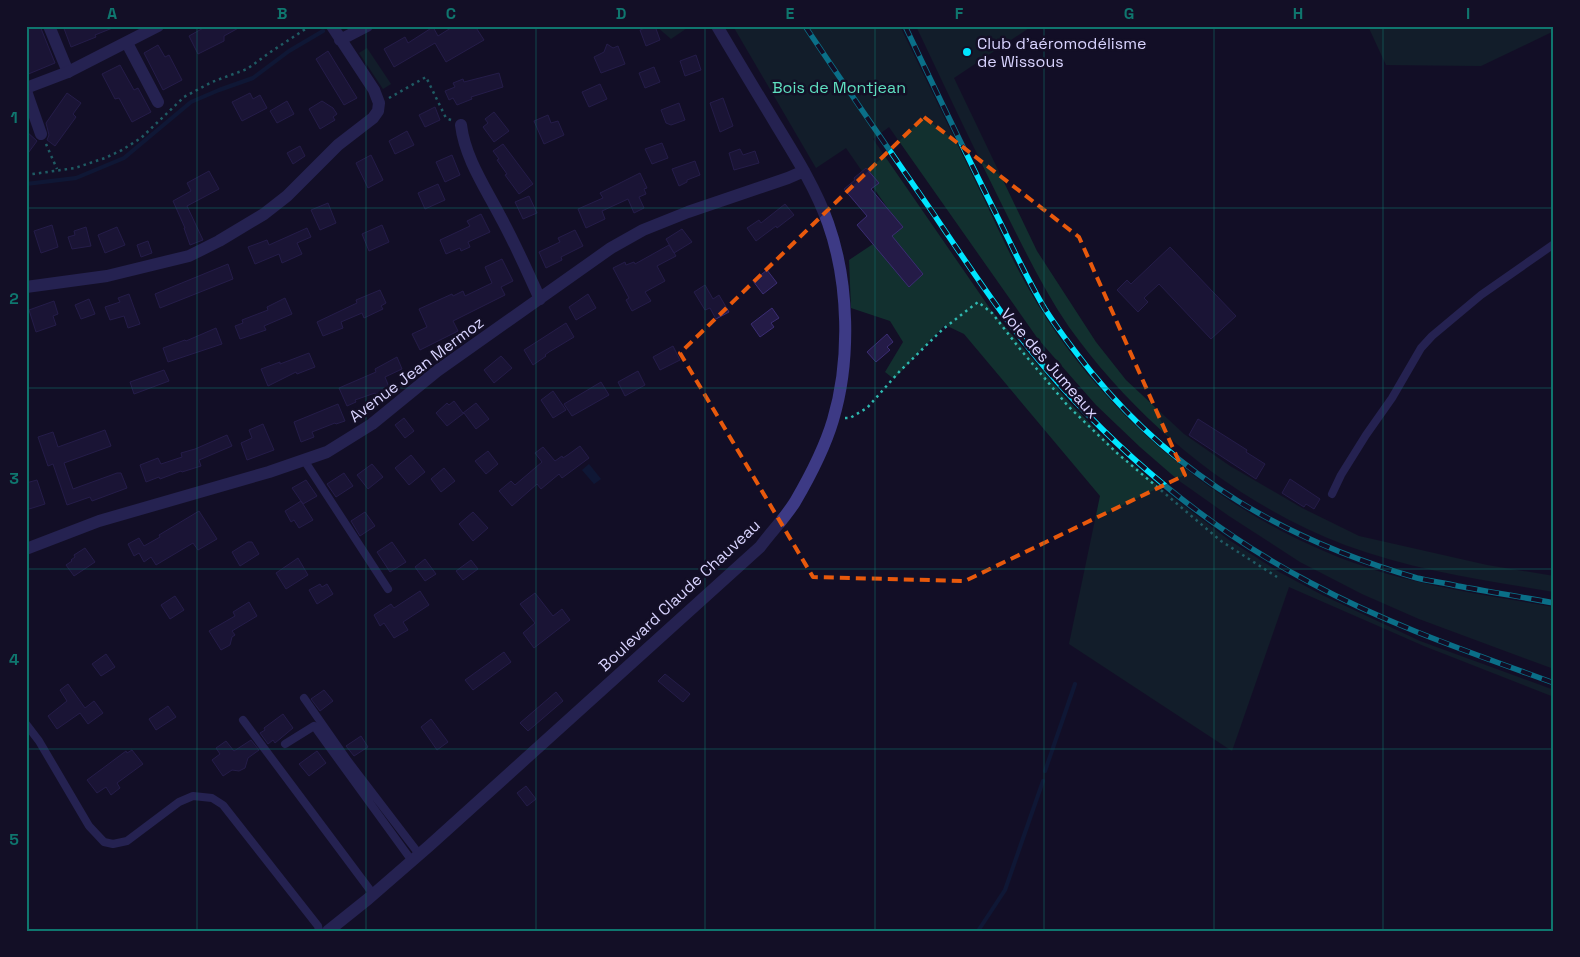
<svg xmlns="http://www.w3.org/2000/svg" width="1580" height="957" font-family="'Space Grotesk',sans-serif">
<rect width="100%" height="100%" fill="#130f26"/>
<path fill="#12302f" d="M656,26H690L671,39Z
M733,26H900C928,84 956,141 984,199C1003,240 1022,281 1047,319C1123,436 1249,533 1384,573C1439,589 1497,597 1554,607V669L1419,619L1362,594L1300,562L1229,516L1178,480L1140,447L1096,405L1038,339L889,127L873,139L991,310L1070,403L1119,453L1161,488L1229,540L1279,572L1322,595L1420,641L1554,690V697L1424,646L1289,587L1232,751L1069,644L1100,496L964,334L945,325L894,379L885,372L903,342L890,321L851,308L849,260L900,226L846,148L816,168Z
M916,26H1032L954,78L1037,251L1096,342L1126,380L1184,434L1230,466L1302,508L1359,536L1487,565L1554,576V592C1484,580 1412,570 1345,545C1235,503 1137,422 1069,327C1045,292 1026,253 1007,215C976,153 946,89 916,26Z
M1368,26H1554V31L1481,66L1386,65Z
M367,48L391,84L383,89L359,53Z"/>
<path fill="#0c2248" d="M589,464L601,479L594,484L582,470Z"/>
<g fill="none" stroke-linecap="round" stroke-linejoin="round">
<path stroke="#0c2248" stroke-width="4" d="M26,184L76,178L124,158L191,102L219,90L253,78L289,51L323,31
M1045,771L1075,684
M978,931L1005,890L1043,781"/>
</g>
<path fill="#241b47" stroke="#3b2d73" d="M26,26H40L55,63L26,75Z
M63,26H115V27L95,35L96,37L71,47Z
M207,26H242L224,36V41L198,54L189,36Z
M454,26H475L484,40L446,62L435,43L394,67L384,49L405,37L408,43L433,27L438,36Z
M650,26H655L660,40L646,46L640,30Z
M607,44L613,48L618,46L625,64L601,73L594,57L604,52Z
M158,45L165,57L169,55L182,80L163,90L144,53Z
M328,51L357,98L344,105L316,59Z
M696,55L701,70L685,76L680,61Z
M120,65L134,90L138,88L151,112L132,122L119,98L115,99L102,74Z
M654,67L660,82L645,88L639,73Z
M499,73L503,87L471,97L472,99L457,105L453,98L449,100L445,91L455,87L453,83L463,79L464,82Z
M600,84L607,99L589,107L582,92Z
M67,93L81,103L73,114L76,117L55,146L47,140L49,135L46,123Z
M250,93L253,99L260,95L267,108L242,121L232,102Z
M723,98L733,126L720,132L710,103Z
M287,101L294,114L277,123L270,111Z
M322,101L333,108L337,114L333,117L335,120L320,129L309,109Z
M679,103L685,120L671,125L666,123L661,110Z
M435,107L440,120L425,127L419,115Z
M494,112L509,131L494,142L483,127L488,123L485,119Z
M548,115L551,123L558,121L564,135L544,144L534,121Z
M26,131L37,141L26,156Z
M407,131L414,145L395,154L389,141Z
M662,143L668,158L652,164L645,149Z
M503,144L533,184L519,194L505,175L507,174L497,160L499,159L493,151Z
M300,146L305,156L293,164L287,153Z
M740,149L743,155L755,151L759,163L734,170L729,153Z
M371,155L383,180L368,188L356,163Z
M452,155L460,175L445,182L436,162Z
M695,161L700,175L687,180V182L679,186L672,169Z
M866,168L879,183L871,189L903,227L892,236L923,274L909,287L857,225L867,216L844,189L855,180L854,178Z
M209,171L219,189L187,206L203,240L190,245L184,228H185L173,201L191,191L187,183Z
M640,173L647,188L644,189L646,194L639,197L644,208L634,213L628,199L602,211L605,219L586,228L578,209L603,198L600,193Z
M438,184L445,200L425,209L418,193Z
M529,196L537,213L523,219L515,202Z
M328,203L336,223L320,230L311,210Z
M785,204L794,215L777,228L776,226L756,241L747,228L759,220L761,223Z
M481,214L490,232L468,242L470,247L461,251L460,248L446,254L440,240L470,226L467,221Z
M52,225L58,247L41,253L34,231Z
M382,225L389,242L369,251L362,234Z
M86,227L91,246L72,249L68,237L75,235L74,231Z
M117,227L125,245L105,253L98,235Z
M307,228L311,237L297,243L302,254L282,263L279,254L255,264L248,247L267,240L269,245Z
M682,229L692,242L674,253L666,239Z
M575,230L583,246L561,257L562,260L546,268L539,252L560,242L558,238Z
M148,241L152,253L141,257L137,245Z
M669,245L676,256L657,266L665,281L645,292L651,301L632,311L626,300L629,298L613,268L625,262L626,265L634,262L635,264Z
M1170,247L1236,316L1211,339L1159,284L1144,298L1148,302L1138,312L1117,290L1127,280L1131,284Z
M502,259L513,281L501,287L505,295L453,321L458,331L420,350L412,334L427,327L419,309L452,294L453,296L463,291L465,296L492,283L485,267Z
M228,264L233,279L160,308L155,294Z
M767,270L777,283L763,294L753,281Z
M705,285L713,299L719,295L729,312L716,319L710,308L705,310L694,292Z
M380,290L386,303L381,306L383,309L364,318L362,313L341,322L343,328L323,336L317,322L357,303L356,300Z
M129,294L140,324L128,328L124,316L110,320L105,307L120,302L118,298Z
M588,294L596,308L576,320L569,307Z
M285,298L292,314L264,326L266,330L240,339L235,326L243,323L242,320L268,310L267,307Z
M89,299L95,314L81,319L75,305Z
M54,301L58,314L53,316L56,325L36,332L29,310Z
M772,308L779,318L771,323L774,327L760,337L751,324Z
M566,323L574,337L549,352L545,355L546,356L533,365L524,350Z
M216,328L222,344L168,362L163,348L185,340L186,341Z
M887,334L893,342L887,347L890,350L876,362L867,352Z
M673,346L680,360L660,370L653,357Z
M309,353L315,367L297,374L296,372L268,386L261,369L280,362V364Z
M501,356L512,368L494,383L484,370Z
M397,357L402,369L385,377L391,392L377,398L375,393L355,400L356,402L347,406L339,388L376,372L375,369Z
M164,370L169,381L134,394L130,382Z
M638,371L645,385L625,396L618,382Z
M601,382L609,395L572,416L564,404Z
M553,391L566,410L553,418L541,400Z
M454,401L463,413L476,403L489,419L476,429L464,413L447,426L436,413L447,403L449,405Z
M338,404L345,421L336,424L335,423L312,432L314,437L301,442L294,422Z
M404,418L414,431L405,438L395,425Z
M1198,419L1247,450L1246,452L1265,464L1256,479L1189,435Z
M263,424L274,450L247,460L241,443L252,438L249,430Z
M105,430L111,446L64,463L73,489L117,473H121L127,488L92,501L90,497L67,505L53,464L48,466L38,437L53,432L58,447Z
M227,435L232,446L199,460L201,466L182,472L181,471L160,479L159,477L146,482L140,465L158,458L161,464L182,457L181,453L195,449Z
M580,446L589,458L562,478L559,474L541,489L537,484L512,506L499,491L511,481L515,485L542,462L535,453L543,447L555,461L562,456L563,458L569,454Z
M488,451L498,464L486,474L475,461Z
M411,455L425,472L409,485L395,468Z
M372,464L383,477L368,489L357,475Z
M444,468L455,481L441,492L431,479Z
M344,473L353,486L336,497L327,484Z
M1290,479L1320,499L1314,509L1306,504L1304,507L1282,493Z
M37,480L45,504L26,510V483Z
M306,480L317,496L303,504L292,488Z
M301,501L313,520L299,528L294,520L291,522L285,511Z
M199,511L217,539L198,550L193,543L156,565L151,557L144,562L139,553L134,556L128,544L139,538L144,546L160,537L159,535Z
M365,512L375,526L360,536L351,521Z
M473,512L488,528L473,541L459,524Z
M248,542H252L259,554L240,566L232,552Z
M392,542L406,562L390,572L377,552Z
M85,548L95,562L74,576L66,565L72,561L71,560L75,557L74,555Z
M298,558L308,575L286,589L276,573Z
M425,559L436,574L425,581L415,567Z
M471,560L478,569L463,580L456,571Z
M320,584L322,587L327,584L333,594L317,604L309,590Z
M420,591L429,605L403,622L408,630L394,638L384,623L380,626L374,615L391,604L394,608Z
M535,593L553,616L562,609L570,620L534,648L523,633L535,623L520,604Z
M175,596L184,610L170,619L161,605Z
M249,602L257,616L232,631L235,635L232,637L230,645L221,650L209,631L235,616L233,612Z
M504,652L511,662L473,690L465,680Z
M106,654L115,667L101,676L92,664Z
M665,674L690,694L683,702L658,681Z
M68,684L85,708L94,701L103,713L88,724L80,713L57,729L48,716L67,701L60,690Z
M324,690L333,701L320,711L311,699Z
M556,692L563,701L528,731L520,723Z
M168,706L176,717L156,730L149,719Z
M283,714L293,728L275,743L273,740L268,744L260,733L265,730L264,728Z
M431,719L448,742L437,750L421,727Z
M361,736L368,747L354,756L346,746Z
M251,740L259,750L248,758L245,768L239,771L232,770L223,776L212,760L220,754L216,748L226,741L234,751Z
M132,750L143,764L117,783L120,788L111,795L106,787L97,793L87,780L126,751L127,753Z
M317,751L326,763L309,776L299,764Z
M526,786L536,799L527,806L517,793Z"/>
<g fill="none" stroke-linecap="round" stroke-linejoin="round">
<path stroke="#2fb8b0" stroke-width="2.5" stroke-dasharray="2.5 4" stroke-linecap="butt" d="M389,98L426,77L446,118L451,120
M46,144L57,169
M26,175L75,168L105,158L122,150L141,138L184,97L212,82L247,69L272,51L310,26
M845,418H850L867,408L899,372L943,329L978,302L992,313L1020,349L1068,406L1117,453L1221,541L1277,577"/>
<path stroke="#3d3a85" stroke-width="8" d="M304,460L388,589
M1332,494L1341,475L1366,435L1392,398L1421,348L1432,336L1481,295L1554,244
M304,698L348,761L419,854
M243,720L373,894
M26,724L39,741L89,826L104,842L113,844L127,841L179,802L193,796L212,798L223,805L318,926L319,931
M285,744L314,726L412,861"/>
<path stroke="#3d3a85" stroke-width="12" d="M49,26L68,72
M340,40L367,26
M127,43L158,102
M26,91L41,134
M461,125C465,158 485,187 500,216C515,243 527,271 540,299
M26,287L107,276L189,256L219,241L264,214L287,196L338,145L373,118L378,111L379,103L374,90L332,26
M26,549L99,521L269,472L327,452L372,424L437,371L611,248L643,230L688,212L788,178L804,171
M328,931L368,899L429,846L760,547C771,532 785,518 795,502C809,478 825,447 833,420C851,360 849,282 828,223C816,189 796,157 777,126C757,93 737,60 717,26"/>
<path stroke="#3d3a85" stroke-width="12" d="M26,88L68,72L158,26"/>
<g stroke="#00e5ff" stroke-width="5.5">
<path id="rail" d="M805,26C847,89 890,151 933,213C976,277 1019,342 1072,398C1141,472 1222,536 1311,583C1389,625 1472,653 1554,683
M905,26C935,89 965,152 996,214C1012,246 1027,279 1045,309C1059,331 1076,353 1092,373C1178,478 1287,541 1417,578C1430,581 1444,583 1458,586C1490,592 1522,597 1554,603"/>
</g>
<use href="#rail" stroke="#130f26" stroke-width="4" stroke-dasharray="11" stroke-linecap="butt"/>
</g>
<path d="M0 0H1580V957H0ZM924,117L1079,237L1185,475L965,581L813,577L680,353Z" fill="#130f26" fill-opacity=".55" fill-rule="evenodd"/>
<path fill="none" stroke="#e8590c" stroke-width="4" stroke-dasharray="10 6" stroke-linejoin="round" d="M924,117L1079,237L1185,475L965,581L813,577L680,353Z"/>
<path fill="none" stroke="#0f766e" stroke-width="1" stroke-opacity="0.55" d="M197,26V931M366,26V931M536,26V931M705,26V931M875,26V931M1044,26V931M1214,26V931M1383,26V931M26,208H1554M26,388H1554M26,569H1554M26,749H1554"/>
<circle fill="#00e5ff" stroke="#130f26" stroke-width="2" cx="967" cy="52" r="5"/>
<g text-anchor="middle" stroke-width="5" stroke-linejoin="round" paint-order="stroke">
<g font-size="16" fill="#d9d4ff" stroke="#130f26" text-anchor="start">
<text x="977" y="49">Club d'aéromodélisme<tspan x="977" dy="18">de Wissous</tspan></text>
</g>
<g font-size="16" fill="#5fe0c0" stroke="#130f26">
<text x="839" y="93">Bois de Montjean</text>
</g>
<g font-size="16" fill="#d9d4ff" stroke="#130f26">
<text transform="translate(1050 363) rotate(49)" y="6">Voie des Jumeaux</text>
<text transform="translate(416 369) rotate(-37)" y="6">Avenue Jean Mermoz</text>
<text transform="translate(679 595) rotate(-43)" y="6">Boulevard Claude Chauveau</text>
</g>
</g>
<rect width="1580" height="957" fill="none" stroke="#130f26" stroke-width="55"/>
<rect x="28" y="28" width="1524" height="902" fill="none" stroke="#0f766e" stroke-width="2"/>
<g font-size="16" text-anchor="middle" font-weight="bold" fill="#0f766e">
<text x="112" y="19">A</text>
<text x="282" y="19">B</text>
<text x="451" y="19">C</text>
<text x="621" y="19">D</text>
<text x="790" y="19">E</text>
<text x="959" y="19">F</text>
<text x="1129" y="19">G</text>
<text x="1298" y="19">H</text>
<text x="1468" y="19">I</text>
<text x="14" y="123">1</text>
<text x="14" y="304">2</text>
<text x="14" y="484">3</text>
<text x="14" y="665">4</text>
<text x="14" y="845">5</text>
</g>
</svg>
